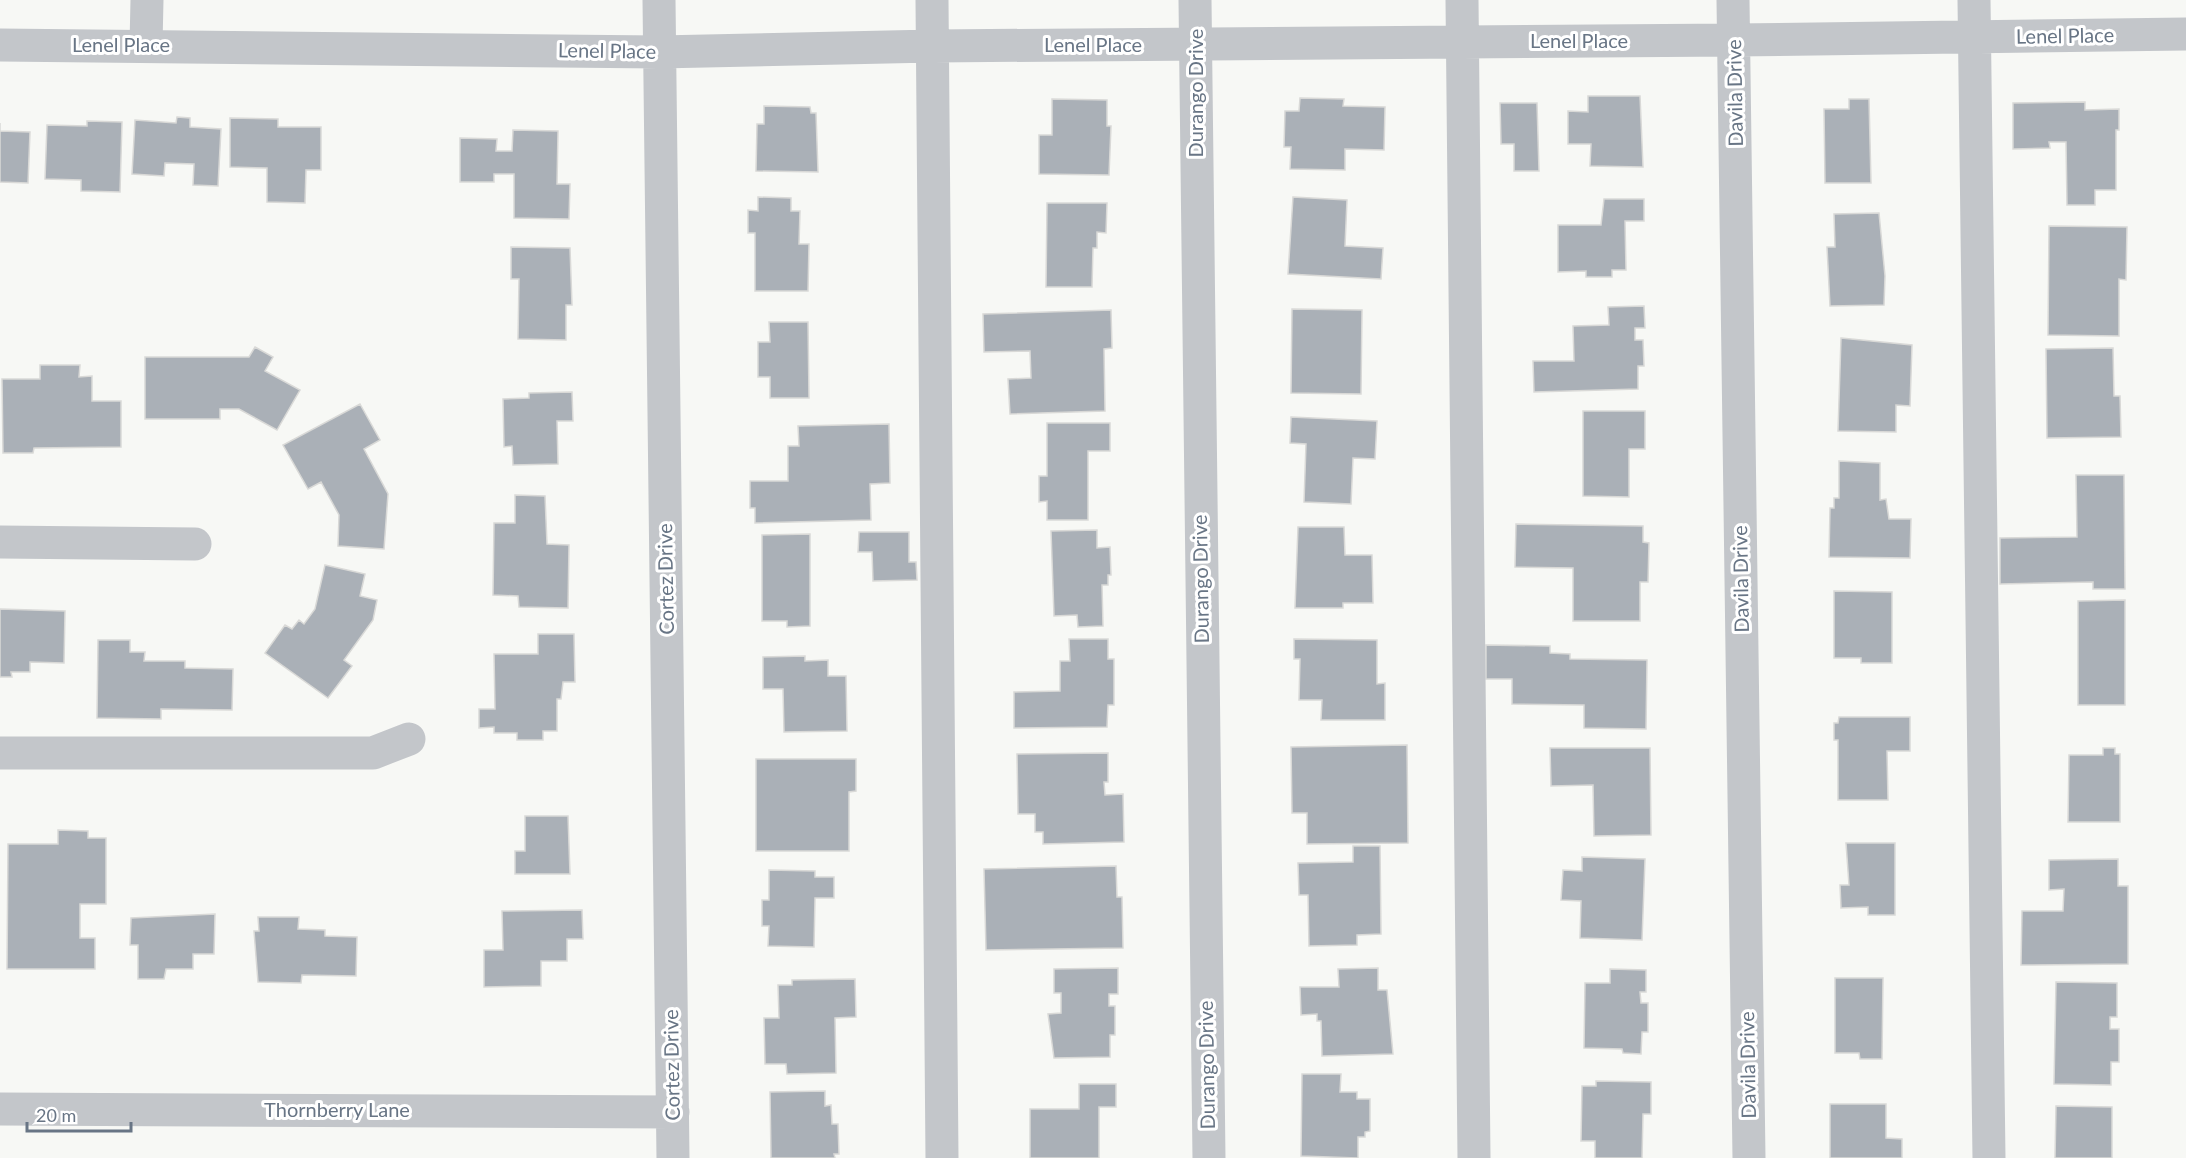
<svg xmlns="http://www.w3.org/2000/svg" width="2186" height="1158" font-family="Lato,sans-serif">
<rect width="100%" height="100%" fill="#f7f8f5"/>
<path fill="#aab0b7" stroke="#d9d9d7" stroke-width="1.5" d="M1588,96H1640L1643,167L1590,166L1591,144H1568V111L1588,112Z
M1300,98L1344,99L1343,106L1385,107L1384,150L1345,149V170L1290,169L1291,147H1284L1285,111H1299Z
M1052,99L1107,100V126H1111L1109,175L1039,174V135H1052Z
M1849,99H1869L1871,183H1825L1824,109H1849Z
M2085,102V110L2119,109V130H2116V190H2095V205H2067L2066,142H2049L2050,148L2013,149V103Z
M1500,103H1537L1539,171H1514V144H1501Z
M764,106L810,107L811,113H816L818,172L756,171L757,124H764Z
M177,117L190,118V127L221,129L218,186L193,185L194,164L165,163L164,176L132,174L135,120L176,123Z
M230,118L278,119V127H321V170H306L305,203L267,202V168L230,167Z
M87,121L122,122L120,192L81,191V180L45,179L47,125L87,126Z
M0,123V131L30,132L28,183L0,182Z
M513,130L558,131L557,184H570L569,219L514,218V174H494V182H460V138L497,139L496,151H512Z
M758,197L791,198V211H800L799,244H809L808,291H755V233H748V210L758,211Z
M1293,197L1347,200L1345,246L1383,248L1381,279L1288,274Z
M1604,199H1644V221H1625L1626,270H1612V277H1586V271L1558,272V225H1601Z
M1047,203H1107L1106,233L1097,232V248H1093L1092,287H1046Z
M1879,213L1885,276L1884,305L1830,306L1827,247H1835L1834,214Z
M2049,226L2127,227L2126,280L2119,279V336L2048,335Z
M511,247L570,248L572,305H566V340L518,339L519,279H511Z
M1644,306L1645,328H1635V340H1643L1644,366H1638V389L1534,392L1533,361H1574L1573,326L1609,325L1608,307Z
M1292,309L1362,310L1361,394L1291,393Z
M1111,310L1112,348L1104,349L1105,411L1010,414L1008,379L1031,378L1030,351L984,352L983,314Z
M769,322H808L809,398H770V377H758V342H770Z
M1841,338L1912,345L1910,406L1896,405V432L1838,431Z
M255,347L273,357L265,371L300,390L277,430L239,409H220V419H145V357H249Z
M2113,348L2114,396H2120L2121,437L2047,438L2046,349Z
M40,365H80L79,377L92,376V401H121V447L34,448L33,453H3L2,379H40Z
M572,392L573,421H557L558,464L513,465L512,446L504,447L503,399L529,398V393Z
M360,404L380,440L364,449L388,494L384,549L338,546L339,515L321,482L308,489L283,445Z
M1583,411H1645V449H1629V497L1583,496Z
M1291,417L1377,421L1375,459L1353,458L1351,504L1304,502L1306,444L1290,443Z
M1047,423H1110V451H1088V520H1047V501L1039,502V476H1047Z
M889,424L890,483L870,484L871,520L755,523V508H750V481H788V446H799L798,426Z
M1839,461L1880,463V500L1886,499L1889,519H1911L1910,558L1829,557L1830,508H1834V498H1839Z
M2076,475H2124L2125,589H2093V582L2000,584V538L2077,537Z
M515,495L545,496L547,544L569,545L568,608L519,607L518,596L493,595L494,523H515Z
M1516,524L1643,526V542L1649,543L1648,582H1640V621H1573V568L1515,567Z
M1298,527H1344L1345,555H1372L1373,603H1343V608H1295Z
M1097,530V548L1110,547L1111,575H1108V585H1102L1103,626L1078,627L1077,615L1054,616L1051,531Z
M859,532H909V562H916L917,580L873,581L872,552H858Z
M810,534V626L787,627V621H762V535Z
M325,565L365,574L360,596L377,600L373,620L344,660L352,666L328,698L265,653L285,625L292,629L299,620L304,624L315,609Z
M1834,591L1892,592V663H1861V658H1834Z
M2125,600V705H2078V601Z
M0,609L65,611L64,663L30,662V672H11L12,677H0Z
M538,634H574L575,682H563L561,699H557V731H543V740H517V733H494V727L479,728V709H495L494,654H538Z
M1069,639H1108V659H1114V705H1108L1107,727L1014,728V692L1060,691V661H1070Z
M1294,639L1377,640V684L1385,683V720H1321L1322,700H1299L1300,659H1294Z
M98,640H130V652H145L144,661H185V668L233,669L232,710L161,709V719L97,718Z
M1486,645L1550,646V653L1570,654V659L1647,660L1646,729L1584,728V705L1512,704V679H1486Z
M805,656V661L828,660V676H846L847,731L784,732L783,689H763V657Z
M1839,717H1910V751H1887L1888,800H1838V740H1834V723H1838Z
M1407,745L1408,843L1307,844V813H1292L1291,747Z
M1550,748H1650L1651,835L1594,836L1593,785L1551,786Z
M2103,748H2115V754H2120V822H2068L2069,755H2103Z
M1108,753V782H1104L1105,795L1123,794L1124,842L1043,844V832H1035V814H1018L1017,754Z
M756,759H856V791L849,792V851H756Z
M525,816H568L570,874H515V851H525Z
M58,830L88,831V838H106V904H80V938H95V969H7L8,844H58Z
M1846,843H1895V915H1868V907L1841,908L1840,885H1849Z
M1353,846H1380L1381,934L1357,935V945L1309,946L1308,895H1299L1298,863L1353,862Z
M1582,857L1645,859L1642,940L1580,938L1581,901L1561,900L1563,870L1582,871Z
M2118,859V886H2128V964L2021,965L2022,911H2063L2064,889L2049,890V860Z
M1116,866L1117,897H1122L1123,948L986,950L984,869Z
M769,870L815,871V877H834V898H815L814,947L768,946L769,926H762V900H769Z
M582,910L583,939H567V961H541V986L484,987V950H503L502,911Z
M215,914L214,954H193V969H166L164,979H138V945H130L131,918Z
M258,917H299L298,929L325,930V936L357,937L356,976L302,975L301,983L258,982L254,931H259Z
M1118,968V994H1109V1006H1115V1035H1110V1057L1054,1058L1048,1014L1061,1013V993H1054V969Z
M1378,968V990H1387L1393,1054L1322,1056L1321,1021H1317V1014L1301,1015L1300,987H1339L1338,969Z
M1610,969L1646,970V992H1640L1641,1003H1648V1032H1642L1641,1054L1623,1053L1622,1049L1584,1048L1585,983H1610Z
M1835,978H1883L1882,1059H1860L1859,1053H1835Z
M855,979L856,1017L835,1018L836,1073L787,1074L786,1064H765L764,1018H779L778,985H792V980Z
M2056,982L2117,983V1017H2110V1029H2119V1062H2111V1085L2054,1084Z
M1302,1074H1341L1340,1092H1357V1099H1370V1131L1365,1132V1137H1358V1158L1301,1156Z
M1596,1081L1651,1082V1114H1643L1642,1158H1595V1141H1581L1582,1086H1596Z
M1079,1084H1116V1107H1099V1158H1030V1109H1079Z
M825,1091V1106L831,1105L832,1124H838L839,1154H834L835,1158H771L770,1092Z
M1830,1104H1886V1138L1902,1139V1158H1830Z
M2056,1106L2112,1107V1158H2055Z"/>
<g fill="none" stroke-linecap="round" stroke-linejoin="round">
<path stroke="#c3c6ca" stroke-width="33" d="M659,0L673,1158
M932,0L942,1158
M1195,0L1209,1158
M1462,0L1474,1158
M1733,0L1749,1158
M1974,0L1989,1158
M0,45L659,52L933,46L1734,40L2186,34
M146,45L147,0
M0,542L195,544
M0,753H373L409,739
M0,1109L673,1112"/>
</g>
<g text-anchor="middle" stroke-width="6" stroke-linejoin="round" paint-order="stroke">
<g font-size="20" fill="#687585" stroke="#fff">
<text transform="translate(2065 36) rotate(-1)" y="7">Lenel Place</text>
<text x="1579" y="48">Lenel Place</text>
<text x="121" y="52">Lenel Place</text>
<text x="1093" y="52">Lenel Place</text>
<text transform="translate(607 51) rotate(1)" y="7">Lenel Place</text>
<text transform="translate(1196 93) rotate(-90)" y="7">Durango Drive</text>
<text transform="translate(1735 93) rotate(-91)" y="7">Davila Drive</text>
<text transform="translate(666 579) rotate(-91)" y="7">Cortez Drive</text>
<text transform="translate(1201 579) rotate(-91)" y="7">Durango Drive</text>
<text transform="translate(1741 579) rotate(-91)" y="7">Davila Drive</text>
<text transform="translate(672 1065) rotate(-91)" y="7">Cortez Drive</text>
<text transform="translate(1207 1065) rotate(-91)" y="7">Durango Drive</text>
<text transform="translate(1748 1065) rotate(-91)" y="7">Davila Drive</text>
<text x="337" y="1117">Thornberry Lane</text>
</g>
</g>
<path d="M27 1122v9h104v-9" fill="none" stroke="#687585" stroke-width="3"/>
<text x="36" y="1122" font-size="18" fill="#687585" stroke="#ffffff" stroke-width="4.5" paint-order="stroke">20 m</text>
</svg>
